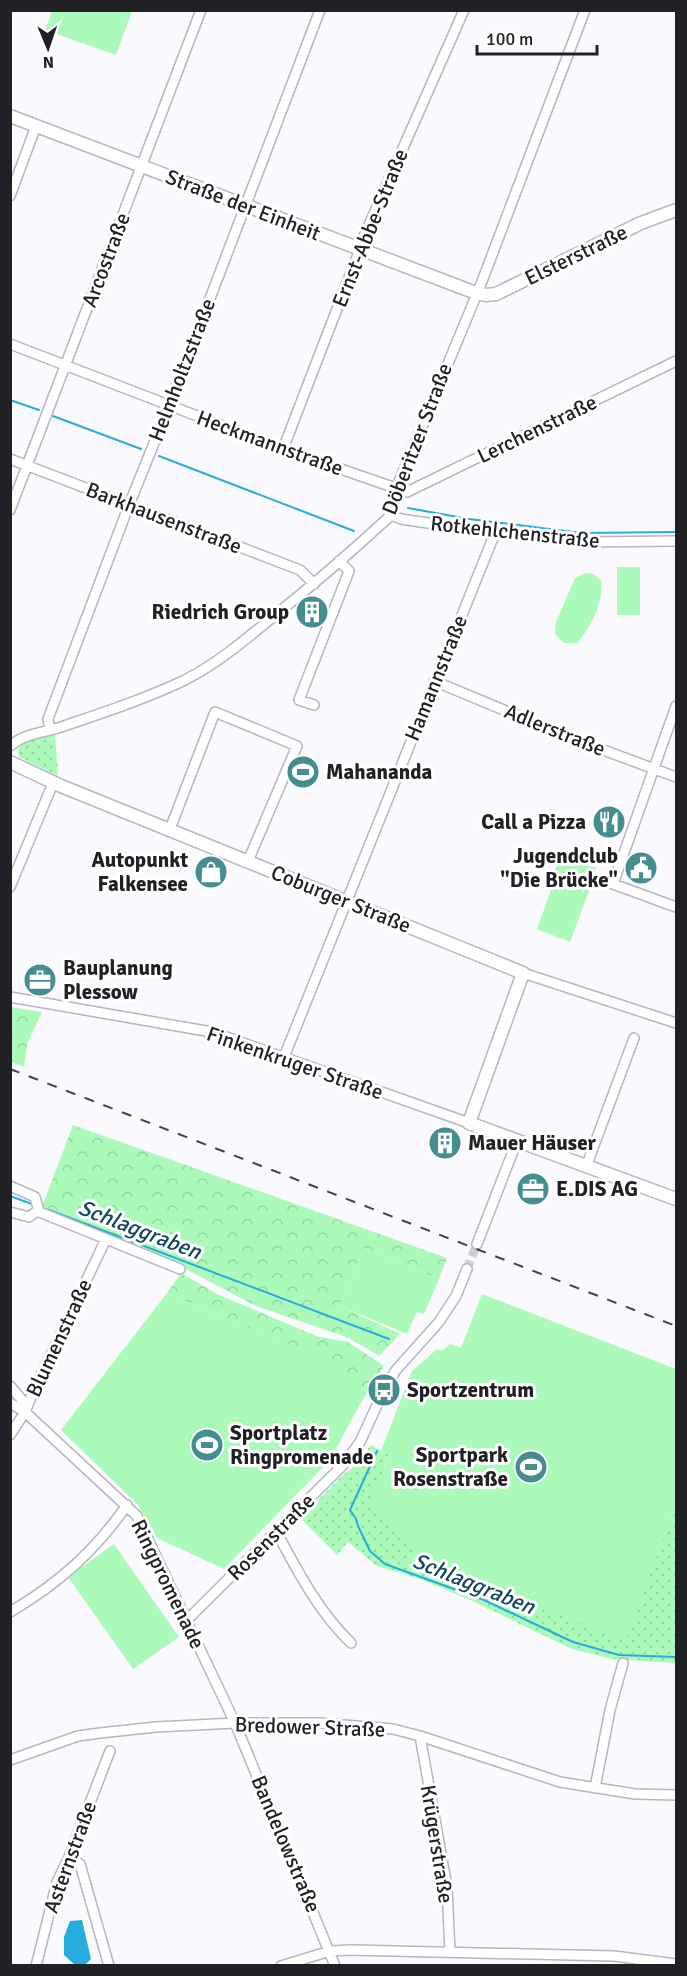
<svg xmlns="http://www.w3.org/2000/svg" width="687" height="1976" font-family="Signika,sans-serif">
<defs>
<pattern id="grass-dots" width="8" height="8" patternUnits="userSpaceOnUse" patternTransform="scale(1.5)"><rect width="8" height="8" fill="#abfaba"/><path d="M2 2h.1M6 6h.1" fill="none" stroke="#93d6a0" stroke-width="1.8" stroke-linecap="round"/></pattern>
<pattern id="forest-crowns" width="20" height="18" patternUnits="userSpaceOnUse" patternTransform="scale(1.5)"><rect width="20" height="18" fill="#abfaba"/><path d="M2 6a3 3 0 1 1 6 0M12 15a3 3 0 1 1 6 0" fill="none" stroke="#93d6a0"/></pattern>
</defs>
<rect width="100%" height="100%" fill="#faf9fe"/>
<path fill="url(#grass-dots)" d="M55,733L58,776L19,757L18,750L21,743L32,738Z
M371,1445L390,1456L371,1498L624,1641L676,1505V1663L612,1659L572,1649L475,1602L420,1579L377,1566L348,1542L337,1555L300,1518L344,1474L357,1464Z"/>
<path fill="url(#forest-crowns)" d="M10,1007L42,1012L27,1044L24,1067L11,1062Z
M73,1125L447,1258L439,1279L364,1248L340,1306L400,1334L379,1356L349,1338L256,1306L180,1266L44,1213L43,1204Z
M181,1273L219,1295L319,1337L348,1342L384,1366L360,1404L343,1369L167,1293Z"/>
<path fill="#abfaba" d="M52,11V10L132,11L116,55L45,30Z
M617,567H640V615H617Z
M585,573L594,574L601,580C604,601 591,628 577,643H564L555,634L556,622L575,578Z
M560,856L596,868L590,885L554,872Z
M556,876L590,888L570,942L537,929Z
M364,1248L439,1279L424,1314L417,1312L407,1334L340,1306Z
M167,1293L344,1369L360,1404L330,1460L224,1569L157,1538L138,1505L61,1430Z
M482,1294L676,1369V1505L625,1641L496,1591L497,1589L424,1560L373,1511L370,1499L390,1456L381,1451L412,1371L437,1349L442,1351L450,1344L461,1348Z
M114,1544L179,1637L133,1669L68,1577Z"/>
<path fill="#28abde" d="M82,1920L91,1959L85,1965H75L64,1955V1937L70,1921Z"/>
<g fill="none" stroke-linecap="round" stroke-linejoin="round">
<path stroke="#28abde" stroke-width="2" d="M10,400L39,410
M53,416L141,449
M159,456L354,531
M408,508L469,519L581,533L676,532
M10,1196L32,1204
M49,1210L389,1339
M377,1451L350,1510L356,1519L358,1526L370,1551L385,1564L484,1600L573,1642L619,1655L676,1657"/>
<path stroke="#cfced3" stroke-width="9" stroke-dasharray="9 4.5" stroke-linecap="butt" d="M467,1269L477,1244"/>
<g stroke="#b7b5c0" stroke-width="12">
<path id="street" d="M10,196L36,126
M10,344L283,449L407,492L676,361
M283,449L357,257L361,243L464,10
M10,459L300,570L314,584
M10,510L201,10
M391,515L401,519L495,533L584,542L676,541
M434,681L571,738L676,777
M314,705L299,700L349,571L339,561
M676,706L613,884L676,907
M50,730L48,719L129,505L169,406L320,10
M10,746C25,733 43,733 61,727C102,713 145,699 185,680C218,663 245,640 274,616C313,585 351,552 388,518L392,512L396,489L481,284L585,10
M170,829L215,712L297,746L248,861
M10,887L53,783
M523,973L676,1023
M10,997L212,1032L469,1123
M284,1057L495,533
M586,1167L634,1038
M10,1186L35,1197L38,1208L37,1211
M37,1211L180,1269
M10,1212L29,1217L37,1211
M477,1244L517,1141
M10,1386L22,1400L25,1412
M10,1403L25,1412L137,1516L235,1723L335,1966
M10,1435L25,1412L33,1392L106,1239
M276,1531C298,1572 318,1611 351,1643
M10,1612C58,1584 95,1551 127,1505
M186,1621L344,1464L360,1442L384,1390L396,1370L439,1322L456,1296L467,1269
M420,1736L447,1887L450,1952
M10,1760L78,1736L100,1733L156,1727L235,1723H319L393,1729L420,1736L560,1782L635,1794L676,1795
M595,1788L610,1710L623,1663
M69,1857L80,1864L109,1966
M36,1966L57,1882L69,1857L110,1751
M281,1966L330,1951L351,1950L614,1956L676,1964"/>
</g>
<g stroke="#b7b5c0" stroke-width="15">
<path id="secondary" d="M10,116L476,293L486,295L496,294L641,223L676,210
M10,762L61,786L523,973L469,1123L676,1199"/>
</g>
<use href="#street" stroke="#fff" stroke-width="9"/>
<use href="#secondary" stroke="#fff" stroke-width="12"/>
<path stroke="#444448" stroke-width="2" stroke-dasharray="10 10" stroke-linecap="butt" d="M10,1069L676,1326"/>
</g>
<defs>
<g id="building-disc" transform="scale(1.725)"><circle r="9.5" fill="#458d90" stroke="#fff"/><path d="M-4-6H4V6H1V3H-1V6H-4ZM-2.5-4.3h1.7v1.8h-1.7ZM.8-4.3h1.7v1.8H.8ZM-2.5-1h1.7V.8h-1.7ZM.8-1h1.7V.8H.8Z" fill="#fff"/></g>
<g id="stadium-disc" transform="scale(1.725)"><circle r="9.5" fill="#458d90" stroke="#fff"/><path d="M0-5a6.5 5 0 1 0 0 10a6.5 5 0 1 0 0-10ZM-3.5-1.8h7v3.6h-7Z" fill="#fff"/></g>
<g id="restaurant-disc" transform="scale(1.725)"><circle r="9.5" fill="#458d90" stroke="#fff"/><path d="M-5-6h1v4h1v-4h1v4h1v-4h1v5L-1.5 .5V6h-2V.5L-5-1ZM5-6V6H3V1.5H1.5Q1.5-4 5-6Z" fill="#fff"/></g>
<g id="civic-disc" transform="scale(1.725)"><circle r="9.5" fill="#458d90" stroke="#fff"/><path d="M-.6-6.5H3V-4.5H.6V-3L4-1V1h2V6H-6V1h2V-1L-.6-3ZM-1.2 2.5V6h2.4V2.5Z" fill="#fff"/></g>
<g id="shop-disc" transform="scale(1.725)"><circle r="9.5" fill="#458d90" stroke="#fff"/><path d="M-5-2.5h2.3a2.7 3.5 0 0 1 5.4 0H5L5.5 6h-11ZM-1.5-2.5h3a1.5 2.3 0 0 0-3 0Z" fill="#fff"/></g>
<g id="office-disc" transform="scale(1.725)"><circle r="9.5" fill="#458d90" stroke="#fff"/><path d="M-6-3h4V-5.5h4V-3h4V5H-6ZM-1-4.5V-3h2v-1.5ZM-6 0V1H6V0Z" fill="#fff"/></g>
<g id="bus-disc" transform="scale(1.725)"><circle r="9.5" fill="#458d90" stroke="#fff"/><path d="M-5-6H5V4H4V6H2V4H-2V6H-4V4H-5ZM-3.5-4V0h7V-4ZM-3.5 1.2v1.5H-2V1.2ZM2 1.2v1.5H3.5V1.2Z" fill="#fff"/></g>
</defs>
<g fill-rule="evenodd">
<use href="#building-disc" x="312" y="612"/>
<use href="#stadium-disc" x="303" y="772"/>
<use href="#restaurant-disc" x="609" y="822"/>
<use href="#civic-disc" x="641" y="868"/>
<use href="#shop-disc" x="211" y="872"/>
<use href="#office-disc" x="40" y="980"/>
<use href="#building-disc" x="445" y="1143"/>
<use href="#office-disc" x="533" y="1189"/>
<use href="#bus-disc" x="384" y="1390"/>
<use href="#stadium-disc" x="207" y="1445"/>
<use href="#stadium-disc" x="531" y="1467"/>
</g>
<g text-anchor="middle" stroke-width="6" stroke-linejoin="round" paint-order="stroke">
<g font-size="21" fill="#212125" stroke="#fff">
<text transform="translate(243 205) rotate(21)" y="7">Straße der Einheit</text>
<text transform="translate(370 228) rotate(-68)" y="7">Ernst-Abbe-Straße</text>
<text transform="translate(576 255) rotate(-26)" y="7">Elsterstraße</text>
<text transform="translate(106 260) rotate(-69)" y="7">Arcostraße</text>
<text transform="translate(182 370) rotate(-69)" y="7">Helmholtzstraße</text>
<text transform="translate(537 429) rotate(-26)" y="7">Lerchenstraße</text>
<text transform="translate(417 439) rotate(-69)" y="7">Döberitzer Straße</text>
<text transform="translate(270 443) rotate(20)" y="7">Heckmannstraße</text>
<text transform="translate(164 518) rotate(21)" y="7">Barkhausenstraße</text>
<text transform="translate(515 532) rotate(6)" y="7">Rotkehlchenstraße</text>
<text transform="translate(436 678) rotate(-68)" y="7">Hamannstraße</text>
<text transform="translate(555 730) rotate(22)" y="7">Adlerstraße</text>
<text transform="translate(341 899) rotate(22)" y="7">Coburger Straße</text>
<text transform="translate(295 1063) rotate(19)" y="7">Finkenkruger Straße</text>
<text transform="translate(59 1338) rotate(-65)" y="7">Blumenstraße</text>
<text transform="translate(271 1537) rotate(-45)" y="7">Rosenstraße</text>
<text transform="translate(168 1584) rotate(64)" y="7">Ringpromenade</text>
<text transform="translate(310 1727) rotate(2)" y="7">Bredower Straße</text>
<text transform="translate(286 1844) rotate(67)" y="7">Bandelowstraße</text>
<text transform="translate(437 1844) rotate(81)" y="7">Krügerstraße</text>
<text transform="translate(70 1857) rotate(-70)" y="7">Asternstraße</text>
</g>
<g font-size="21" font-weight="bold" fill="#212125" stroke="#fff" text-anchor="start">
<text x="289" y="619" text-anchor="end">Riedrich Group</text>
<text x="326" y="779">Mahananda</text>
<text x="586" y="829" text-anchor="end">Call a Pizza</text>
<text x="618" y="863" text-anchor="end">Jugendclub<tspan x="618" dy="24">"Die Brücke"</tspan></text>
<text x="188" y="867" text-anchor="end">Autopunkt<tspan x="188" dy="24">Falkensee</tspan></text>
<text x="63" y="975">Bauplanung<tspan x="63" dy="24">Plessow</tspan></text>
<text x="468" y="1150">Mauer Häuser</text>
<text x="556" y="1196">E.DIS AG</text>
<text x="407" y="1397">Sportzentrum</text>
<text x="230" y="1440">Sportplatz<tspan x="230" dy="24">Ringpromenade</tspan></text>
<text x="508" y="1462" text-anchor="end">Sportpark<tspan x="508" dy="24">Rosenstraße</tspan></text>
</g>
<g font-size="22" font-style="italic" fill="#13465c" stroke="#fff">
<text transform="translate(140 1229) rotate(21)" y="8">Schlaggraben</text>
<text transform="translate(474 1583) rotate(22)" y="8">Schlaggraben</text>
</g>
</g>
<rect width="687" height="1976" fill="none" stroke="#212125" stroke-width="24"/>
<g transform="translate(48 48) rotate(178)" stroke="#ffffff" stroke-width="4.5" paint-order="stroke">
<path d="M0-4.5L10 22L0 15L-10 22Z" fill="#212125"/>
<text y="-9" font-size="16" font-weight="bold" text-anchor="middle" fill="#212125">N</text>
</g>
<path d="M477 45v9h120v-9" fill="none" stroke="#212125" stroke-width="3"/>
<text x="486" y="45" font-size="18" fill="#212125" stroke="#ffffff" stroke-width="4.5" paint-order="stroke">100 m</text>
</svg>
